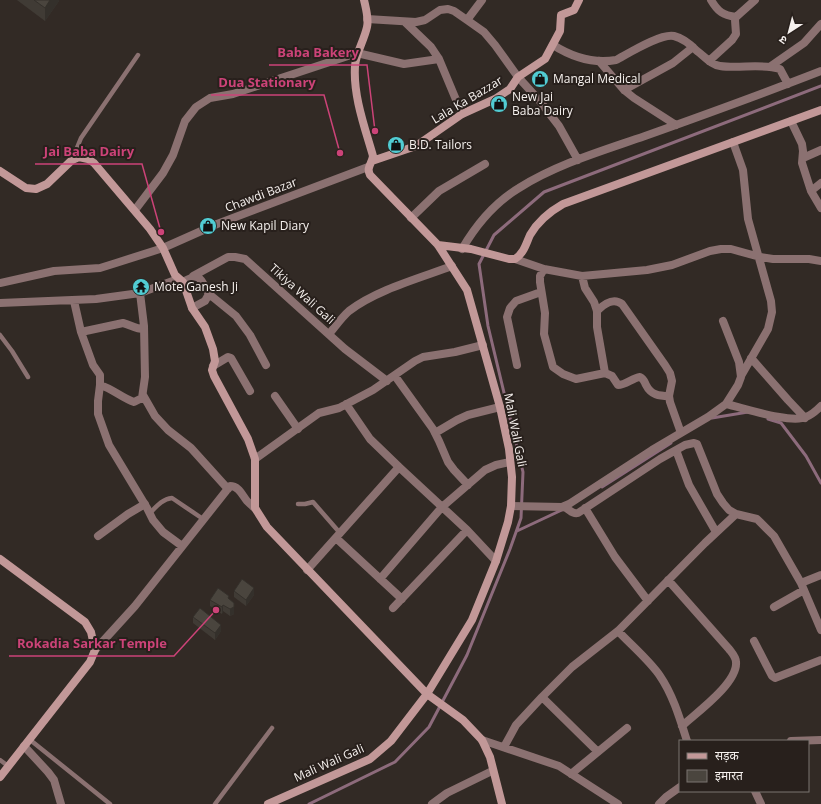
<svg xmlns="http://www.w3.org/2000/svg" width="821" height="804" font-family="'Open Sans','Noto Sans Devanagari',sans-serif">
<rect width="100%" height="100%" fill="#322a25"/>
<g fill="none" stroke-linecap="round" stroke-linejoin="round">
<path stroke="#8d6b7c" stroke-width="3" d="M712,418L748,412
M768,419L781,423L806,456L821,483
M602,487L671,443
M517,531L564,509
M309,804L395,762L429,727L467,655L510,549L521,518L523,472L488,326L479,264L494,235L544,192L821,86"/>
<path stroke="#8b7171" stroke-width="4.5" d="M72,160L81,138L138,55
M0,335L12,351L28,377
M298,504H305L313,502L340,533
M150,513C156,507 162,499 172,498L203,519
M29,739L110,804
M0,760L8,766
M215,804L272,728"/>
<path stroke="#8b7171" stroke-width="8" d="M711,0C718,12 723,15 736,17
M367,19L416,22L425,20L440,10L448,9L454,11L467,20L484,32L495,45L518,77L539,100L559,126L578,160
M467,20L482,0
M405,22L431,47L439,59L462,114
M553,45C572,57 593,64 616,60C629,53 661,33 674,36C683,38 691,45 697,51C704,56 711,65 720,66C740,69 760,63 780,69L788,84
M599,61L624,90L634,98L676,125
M709,61L732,40L736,34L735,20L736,17L755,0
M771,66L804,43L821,24
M624,90L673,63L693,47
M791,121L802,144L803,151L802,163L811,191L821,208
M733,142L743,170L748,219L771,301L772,312L768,329L741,376
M803,158L821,150
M811,191L821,183
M135,210L163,173L173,155L185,121L196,107L210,98L233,94L357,53L404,64L439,59
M411,218L439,191L485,164
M462,249C476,225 494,203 519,188C557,164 602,151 645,136C704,115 762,94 821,71
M515,259L544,269L582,276L647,270L672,265L710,251L721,249H731L760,257L773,259H809L821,261
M544,269L540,276V282L545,313L544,334L553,367L563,374L576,379L605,373L612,376L618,385C626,385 632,378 640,377C644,379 644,381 646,385C651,395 659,396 669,396
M193,276L228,257H235L245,259L345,349L387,381
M582,276L585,288L594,302L597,311V327L605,373
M183,282C201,271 200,279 209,294L205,301L192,308
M0,283L54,271L100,268L116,263L163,248L217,224L368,167
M209,294L236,316L250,335L266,365
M74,301L81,332L93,365L100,375V385L98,401V414L109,445L147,508L153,520L163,532L182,546
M0,303L96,299L140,293L178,279
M597,311C604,304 613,297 622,304L665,365L670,373L672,381L669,396L670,402L681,433
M81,332L123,323C131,325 135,329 144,329
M329,334C335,327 342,317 349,311C376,290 420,278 452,266
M751,358L788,400L805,418
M517,365L507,317L510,308L516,301L541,292
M213,366L228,357L231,358L250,391
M395,376L433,429L439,441L448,462L454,470L468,485
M100,385C113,389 122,398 134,402L142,398L145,377L144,326L140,293
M143,395L155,416L168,430L191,448L228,489
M275,396L298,429
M346,404L370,439L399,467
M726,404C744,408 791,424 806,417C811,415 817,410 821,406
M435,433L457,420L468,415L500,407
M676,450L689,485L716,532
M255,459L319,413L339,408L373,390L415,361L423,357L455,352L483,345
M511,506L562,507C569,507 571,515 578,513L660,459L685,445L694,443L697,444L717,494L723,503L729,510L736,514L757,519L774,536L801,583L821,630
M562,507L569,504L652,450L708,417L726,404L738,385L741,377L739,362L723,321
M585,508L615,557L648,601
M98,536L128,514L145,504
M336,538L402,599
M307,570L399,467L467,530L496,561
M380,579L442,507L485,470L496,465L510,462
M668,580L729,649C732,653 736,657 736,662C738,683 696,713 682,726
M801,583L821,575
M774,607L804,590
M393,608L467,530
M618,631C630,644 650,661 660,676C673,695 680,719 687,741
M754,641L772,676L775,678L821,660
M95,650L135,606L230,486C239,486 242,495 247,501C249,503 252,506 255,508
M542,697L598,752
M482,740L559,766L618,804
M791,741L821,740
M24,746L48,772L54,780L61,804
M504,747L516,725L542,697L572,667L618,631L705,543L736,514
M571,774L627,728
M755,791L761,804
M432,804L447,793L492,771
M659,804L666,797L680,787"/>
<path stroke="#c29898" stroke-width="8" d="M372,161L416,146L462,114L495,99L510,89L518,77L545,59L560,31L561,15L574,10L579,0
M0,171L26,188L36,189L47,184L72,160L79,157L88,159L94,163L150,229L163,248L175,275L183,282L192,308L205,327L213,349L215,361L212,370L214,376L248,439L255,459V508L267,527L427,694L463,720L482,740L490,757L502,804
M438,245L471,249L509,259H515C524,253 526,244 530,235C538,221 549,212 563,204L821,110
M0,559L85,622L91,632L95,650L90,662L0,777
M268,804L370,759L391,741L427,694L472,620L496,561L508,522L511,506L512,477L509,449L500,407L467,290L438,245L370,175C366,167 372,164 373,156C365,128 353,96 355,66C356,52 364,41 367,27C369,19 366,9 364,0"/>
</g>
<path fill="#403b35" d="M17,0H59V1L45,21Z
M234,591L254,595L246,606L234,597Z
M229,599L234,614L230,616L223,611L222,614L210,606V600Z
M193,617L221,631L215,640L193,623Z"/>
<path fill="#34302b" d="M50,0H59V1L45,21V8Z
M254,588V595L246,606V600Z
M234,603V614L230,616V609Z
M223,605V611L222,614V607Z
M221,625V631L215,640V633Z"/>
<path fill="#4a453e" stroke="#34302b" d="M34,0H50L45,8Z
M242,579L254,588L246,600L234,591Z
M218,588L229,596L228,598L234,603V607L230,609L223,605L222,607L210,600Z
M200,608L221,625L215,633L193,617Z"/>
<defs>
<g id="shop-disc" transform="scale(0.9)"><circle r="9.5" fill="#51ccd3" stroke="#28201c"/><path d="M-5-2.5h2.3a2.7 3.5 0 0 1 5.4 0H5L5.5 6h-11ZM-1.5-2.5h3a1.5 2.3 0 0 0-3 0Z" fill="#111"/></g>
<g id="temple-disc" transform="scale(0.9)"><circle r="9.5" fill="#51ccd3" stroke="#28201c"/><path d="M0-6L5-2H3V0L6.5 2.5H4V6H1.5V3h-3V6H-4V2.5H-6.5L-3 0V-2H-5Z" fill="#111"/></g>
</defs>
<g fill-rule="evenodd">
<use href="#shop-disc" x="540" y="79"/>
<use href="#shop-disc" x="499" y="104"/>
<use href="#shop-disc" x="396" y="145"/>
<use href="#shop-disc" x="208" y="226"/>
<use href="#temple-disc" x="141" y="287"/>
</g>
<g text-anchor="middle" stroke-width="4" stroke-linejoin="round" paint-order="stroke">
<g font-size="12" fill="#f6f1ee" stroke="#28201c" text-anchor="start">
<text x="553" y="83">Mangal Medical</text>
<text x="512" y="101">New Jai<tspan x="512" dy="14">Baba Dairy</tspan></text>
<text x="409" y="149">B.D. Tailors</text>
<text x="221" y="230">New Kapil Diary</text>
<text x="154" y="291">Mote Ganesh Ji</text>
</g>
<g font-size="12" fill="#f6f1ee" stroke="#28201c">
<text transform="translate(467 100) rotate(-31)" y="4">Lala Ka Bazzar</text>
<text transform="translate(261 195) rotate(-21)" y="4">Chawdi Bazar</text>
<text transform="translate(302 294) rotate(42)" y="4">Tikiya Wali Gali</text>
<text transform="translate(515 430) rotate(79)" y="4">Mali Wali Gali</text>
<text transform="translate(329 763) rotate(-24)" y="4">Mali Wali Gali</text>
</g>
</g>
<path fill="none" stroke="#cc4378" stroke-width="1.5" d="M375 131L367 65H269M340 153L324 95H211M161 232L142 164H35M216 610L174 656H9"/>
<g fill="#cc4378" stroke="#28201c" stroke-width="1.5">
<circle cx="375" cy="131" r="4"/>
<circle cx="340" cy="153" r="4"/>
<circle cx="161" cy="232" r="4"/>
<circle cx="216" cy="610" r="4"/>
</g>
<g font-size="13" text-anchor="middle" font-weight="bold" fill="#cc4378" stroke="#28201c" stroke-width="4" stroke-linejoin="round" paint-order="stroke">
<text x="318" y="57">Baba Bakery</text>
<text x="267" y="87">Dua Stationary</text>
<text x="89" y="156">Jai Baba Dairy</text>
<text x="92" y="648">Rokadia Sarkar Temple</text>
</g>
<rect x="679" y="740" width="130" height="52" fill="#28201c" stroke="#7a7470"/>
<rect x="687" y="753" width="20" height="6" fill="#c29898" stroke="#7a7470"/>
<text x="715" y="760" font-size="12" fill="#f6f1ee">सड़क</text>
<rect x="687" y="770" width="20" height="12" fill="#4a453e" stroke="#7a7470"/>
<text x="715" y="780" font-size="12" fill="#f6f1ee">इमारत</text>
<g transform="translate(789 32) rotate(216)" stroke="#28201c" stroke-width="3" paint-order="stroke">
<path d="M0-3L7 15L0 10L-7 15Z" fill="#f6f1ee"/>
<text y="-6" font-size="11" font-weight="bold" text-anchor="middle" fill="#f6f1ee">उ</text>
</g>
</svg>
